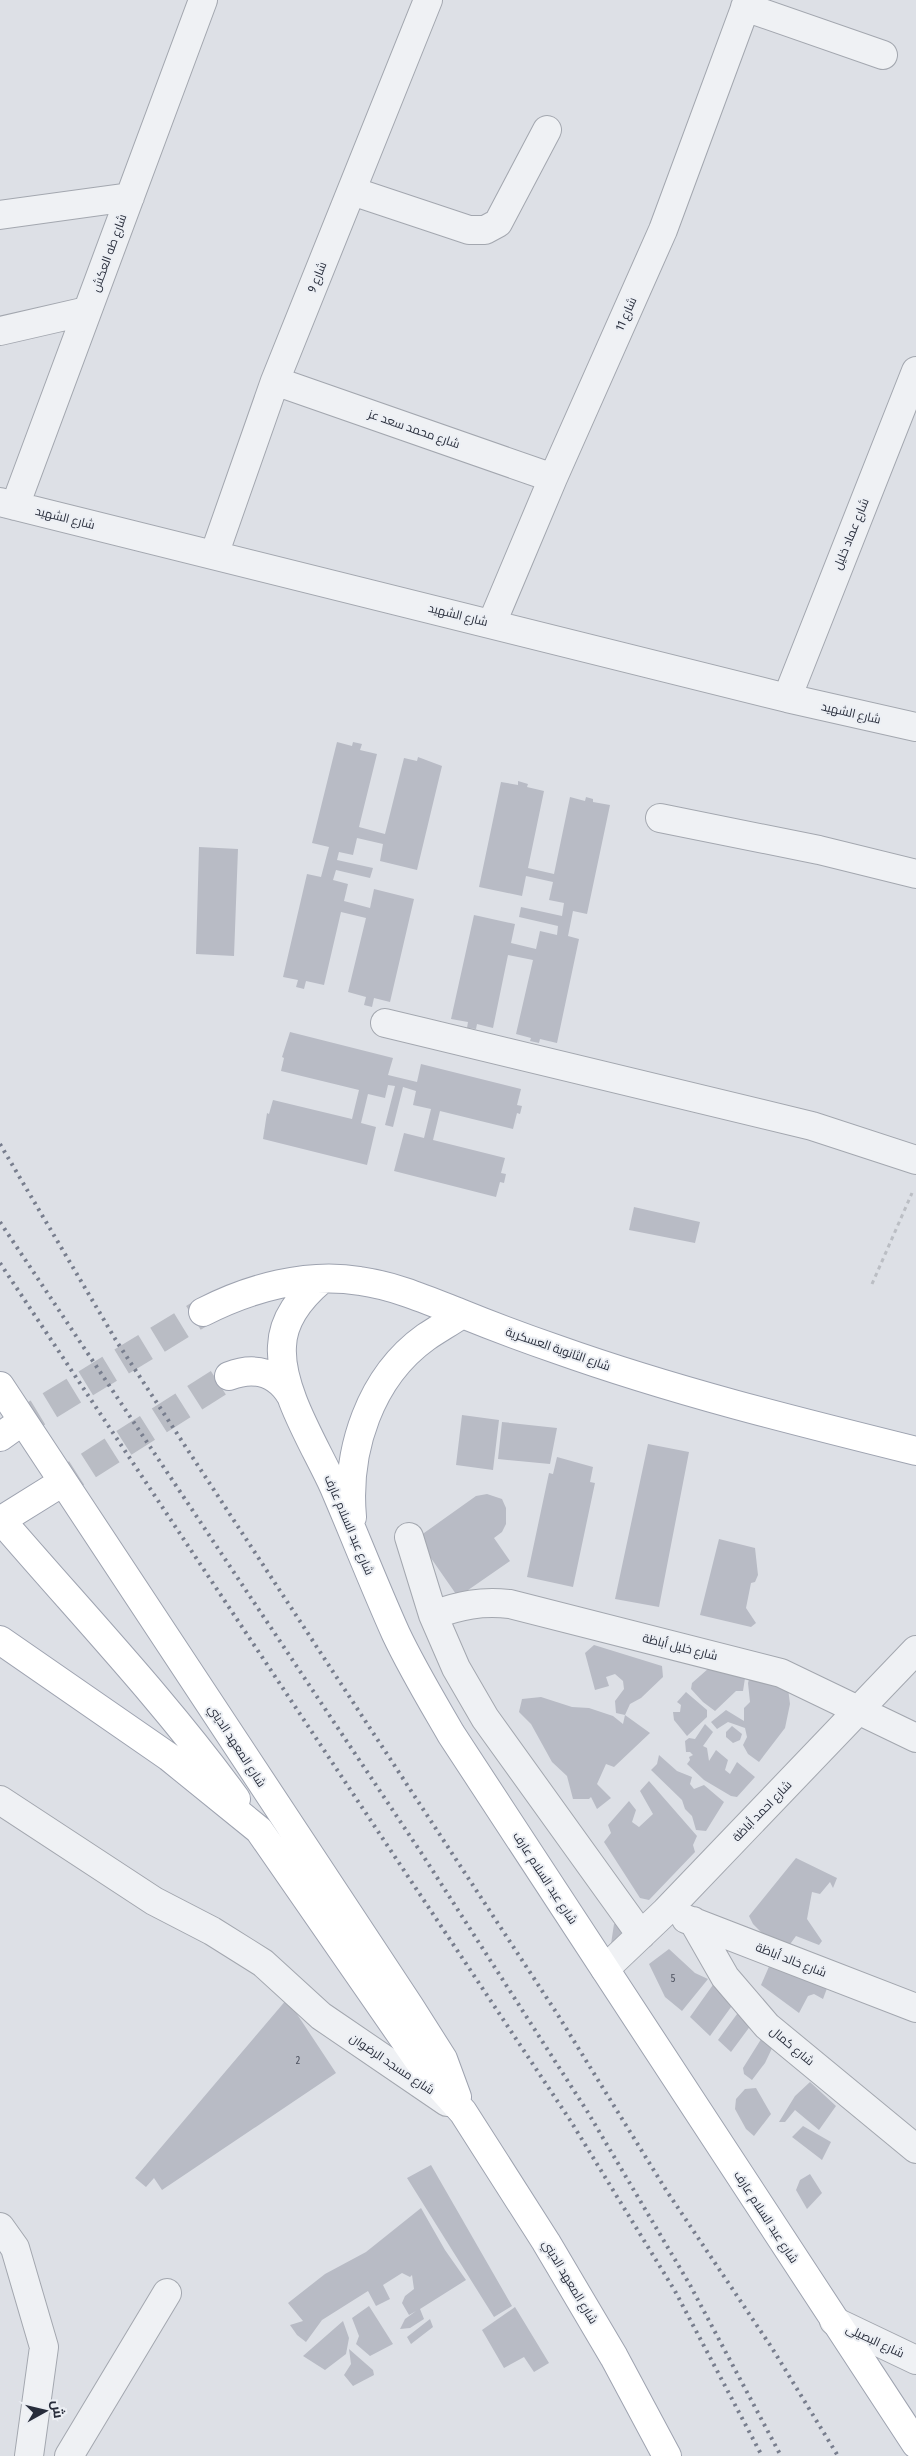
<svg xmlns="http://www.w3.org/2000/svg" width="916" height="2456" font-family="'Fira Sans Condensed',Cairo,sans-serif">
<rect width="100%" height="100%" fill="#dde0e6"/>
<path fill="#b8bbc5" d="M337,742L352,746L353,742L362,744L360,750L377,754L359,827L385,834L404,758L417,761L418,757L442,766L417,870L380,861L383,844L357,838L353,855L339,852L337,860L373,868L370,878L336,870L333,880L348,884L344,901L370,908L374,889L414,899L390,1002L374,998L372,1007L364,1005L366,997L348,992L366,918L341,912L324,985L306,981L304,989L296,987L298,980L283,977L307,874L321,877L329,847L312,843Z
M518,781L528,784L527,787L544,791L528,868L554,874L570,797L585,801L586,797L593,799V802L610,805L587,914L573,911L568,936L579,939L557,1043L540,1039L539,1043L530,1041L531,1038L516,1034L533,960L508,955L493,1028L477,1024L476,1029L467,1028L468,1022L451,1019L474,915L515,924L511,943L536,949L540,931L557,935L558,926L519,917L521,907L562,916L564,903L549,900L553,882L526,876L522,896L479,887L501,782L518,785Z
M199,847L238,849L234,956L196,954Z
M290,1032L393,1058L388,1075L417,1082L421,1064L521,1089L517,1105L522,1106L520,1114L517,1113L513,1129L440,1111L433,1140L505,1158L501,1173L506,1174L504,1183L500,1182L496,1197L394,1171L404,1133L424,1138L431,1109L413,1105L416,1091L403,1087L393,1127L385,1125L395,1086L388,1085L385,1098L368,1094L361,1123L376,1127L367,1165L263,1139L267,1113L269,1114L273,1100L352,1119L359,1090L281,1071L284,1058L282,1057Z
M634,1207L700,1222L695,1243L629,1230Z
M462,1415L499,1420L493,1470L456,1465Z
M502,1422L557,1428L550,1464L498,1459Z
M648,1444L689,1452L659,1607L615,1599Z
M557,1457L593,1467L590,1482L595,1483L573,1587L527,1577L549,1473L553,1474Z
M487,1494L502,1499L506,1508V1524L502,1532L494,1538L510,1561L458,1597L417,1538L476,1496Z
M719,1539L755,1548L758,1575L755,1582L751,1583L746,1608L756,1623L751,1627L700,1615Z
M594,1645L662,1666L663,1677L641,1698L630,1704L625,1715L616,1713L615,1701L624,1689L623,1681L615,1674L606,1677L609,1686L595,1690L585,1653Z
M709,1668L745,1678L743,1691H736L715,1711L703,1702L691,1689L692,1683Z
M750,1676L787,1680L790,1704L785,1728L759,1762L748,1754L743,1745L747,1737L745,1728L728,1722L717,1729L711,1722L726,1710L744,1721V1708L750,1702L748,1683Z
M686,1692L707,1710V1717L687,1736L674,1720L673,1712H680L681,1705L677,1702Z
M541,1697L572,1707L589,1708L613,1716L623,1724L625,1715L650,1733L614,1767L606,1764L597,1784L611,1798L597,1809L591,1797L589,1799H573L567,1776L552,1762L531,1724L519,1712L522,1699Z
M705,1724L713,1732L703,1746L707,1748L709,1761L716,1750L728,1760L725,1770L730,1774L737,1762L755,1777L737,1797L731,1796L704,1780L687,1764L690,1760L689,1757L693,1755L690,1752H686L685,1741L689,1738L695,1739Z
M732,1726L742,1734L740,1740L733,1743L726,1737V1732Z
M659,1755L677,1771L692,1777L690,1784L694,1789L704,1785L724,1802L706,1831L696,1830L692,1816L685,1809L682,1800L651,1770L657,1764Z
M649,1781L697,1836L693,1845L695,1852L649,1900L640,1898L604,1842L611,1833L608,1825L629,1801L636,1810L632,1822L639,1827L653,1814L640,1791Z
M796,1858L837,1878L833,1888L830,1882L820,1894L812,1892L807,1919L822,1941L819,1945L796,1936L788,1947L770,1941L753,1924L749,1916Z
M614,1924L624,1926L618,1947L611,1944Z
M669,1949L695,1973L708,1979L682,2011L665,1997L649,1964Z
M771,1962L829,1983L823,1999L814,1994L808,1996L799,2013L761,1985Z
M715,1982L734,2003L710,2036L690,2017Z
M287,1999L336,2073L162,2190L154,2178L146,2187L135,2178Z
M740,2010L754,2021L731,2052L718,2040Z
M765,2033L775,2042L765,2063L752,2080L744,2074L743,2068Z
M810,2082L836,2106L819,2130L795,2110L785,2122H779L795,2096Z
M756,2088L771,2114L754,2136L746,2129L735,2109L736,2099L745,2089Z
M803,2126L831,2142L822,2160L792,2137Z
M431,2165L512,2306L494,2317L407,2178Z
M810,2174L822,2193L807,2209L796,2190L800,2180Z
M421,2208L445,2250L466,2280L420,2309L424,2319L410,2328L400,2329L405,2319L416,2311L409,2315L402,2303L405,2296L414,2289L412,2275L410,2277L402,2273L383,2285L390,2299L376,2306L368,2291L322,2320L306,2342L297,2335L290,2325L303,2321L288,2303L325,2274L366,2252Z
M369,2306L393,2344L370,2356L356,2344L359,2336L352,2318Z
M515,2307L549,2363L534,2372L524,2357L504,2368L482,2330Z
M430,2319L433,2327L411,2344L407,2337Z
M343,2321L349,2338L346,2354L325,2370L303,2356Z
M349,2349L373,2370L374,2375L353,2386L344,2375L351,2364Z"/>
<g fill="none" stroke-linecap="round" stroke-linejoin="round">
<path stroke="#b9bcc4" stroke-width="28" stroke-dasharray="28 14" stroke-linecap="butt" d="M14,1427L203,1312
M53,1488L229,1376"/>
<g stroke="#a3a7af" stroke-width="30">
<path id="street" d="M745,7L883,55
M352,191L469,230H485L498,223L547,130
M0,215L130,197
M0,331L87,311
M275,381L553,478
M0,502L787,698L916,727
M15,506L203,0
M214,555L275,381L428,0
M492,623L553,478L663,230L748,0
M787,698L916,371
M660,818L819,850L916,874
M385,1023L812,1126L916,1160
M409,1537L433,1615L456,1668L485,1718L641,1935
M433,1615C461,1605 481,1601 510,1604L781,1673L916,1738
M0,1800L154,1901L212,1931L263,1963L321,2016L447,2102
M686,1919L916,2008
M693,1921L725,1977L767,2026L916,2149
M605,1969L666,1911L916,1650
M0,2227L15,2248L44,2347L29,2456
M834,2321L916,2360
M69,2456L167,2293"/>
</g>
<g stroke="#9ea3b0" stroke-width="30">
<path id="primary" d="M321,1280C301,1297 283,1318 282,1346C279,1390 316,1447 334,1487C355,1536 374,1585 396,1634C412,1668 432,1701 451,1734L916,2444
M203,1312C250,1288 307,1272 360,1281C395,1286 427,1300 460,1313C492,1326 524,1338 556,1349C674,1391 795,1421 916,1451
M229,1376C255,1366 277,1372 291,1396
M0,1386L410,2007L443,2059L457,2097
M0,1437L14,1427
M352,1517C346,1450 370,1377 426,1337C438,1329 450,1322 462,1314
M1,1520C80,1612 165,1701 236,1799
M0,1521L53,1488
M0,1640L169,1757L259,1830L426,2071L463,2112L546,2242L614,2357L667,2456"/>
</g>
<path stroke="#bbbec4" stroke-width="3" stroke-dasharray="4 4" stroke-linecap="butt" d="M872,1284L912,1193"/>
<use href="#street" stroke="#eff1f4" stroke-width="28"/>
<use href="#primary" stroke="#fff" stroke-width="28"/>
<path stroke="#787e8e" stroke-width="4" stroke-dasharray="2.5 5" stroke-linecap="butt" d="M0,1144L117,1342L556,2012L666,2190L772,2348L838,2456
M0,1222L422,1854L587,2111L690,2285L781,2456
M0,1263L570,2120L675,2291L762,2456"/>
</g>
<g text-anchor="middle" stroke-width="4" stroke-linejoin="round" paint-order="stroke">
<g font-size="10" fill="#4c505e">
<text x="673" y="1982">5</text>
<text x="298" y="2064">2</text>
</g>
<g font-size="12" fill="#282d3b" stroke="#eceff4">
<text transform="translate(109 253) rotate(-70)" y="4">شارع طه العكش</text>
<text transform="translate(317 277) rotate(-68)" y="4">شارع 9</text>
<text transform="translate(626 314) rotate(-66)" y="4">شارع 11</text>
<text transform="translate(414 429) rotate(19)" y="4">شارع محمد سعد عز</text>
<text transform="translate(65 518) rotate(14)" y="4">شارع الشهيد</text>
<text transform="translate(851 534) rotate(-68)" y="4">شارع عماد خليل</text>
<text transform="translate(458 615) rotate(14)" y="4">شارع الشهيد</text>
<text transform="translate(851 713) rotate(13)" y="4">شارع الشهيد</text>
<text transform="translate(558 1349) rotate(19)" y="4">شارع الثانوية العسكرية</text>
<text transform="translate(349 1525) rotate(67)" y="4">شارع عبد السلام عارف</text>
<text transform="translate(680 1647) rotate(14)" y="4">شارع خليل أباظة</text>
<text transform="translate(237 1746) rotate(57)" y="4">شارع المعهد الديني</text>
<text transform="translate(762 1811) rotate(-46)" y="4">شارع احمد أباظة</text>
<text transform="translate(545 1878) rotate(57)" y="4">شارع عبد السلام عارف</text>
<text transform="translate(791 1960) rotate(21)" y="4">شارع خالد أباظة</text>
<text transform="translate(792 2046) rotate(40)" y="4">شارع كمال</text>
<text transform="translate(392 2064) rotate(34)" y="4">شارع مسجد الرضوان</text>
<text transform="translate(766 2217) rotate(57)" y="4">شارع عبد السلام عارف</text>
<text transform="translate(570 2282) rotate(59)" y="4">شارع المعهد الديني</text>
<text transform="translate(875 2341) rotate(25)" y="4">شارع البصيلى</text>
</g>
</g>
<g transform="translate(45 2411) rotate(82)" stroke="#eceff4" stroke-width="4" paint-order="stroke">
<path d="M0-4L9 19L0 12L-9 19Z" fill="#282d3b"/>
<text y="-8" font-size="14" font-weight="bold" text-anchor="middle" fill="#282d3b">ش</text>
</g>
</svg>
